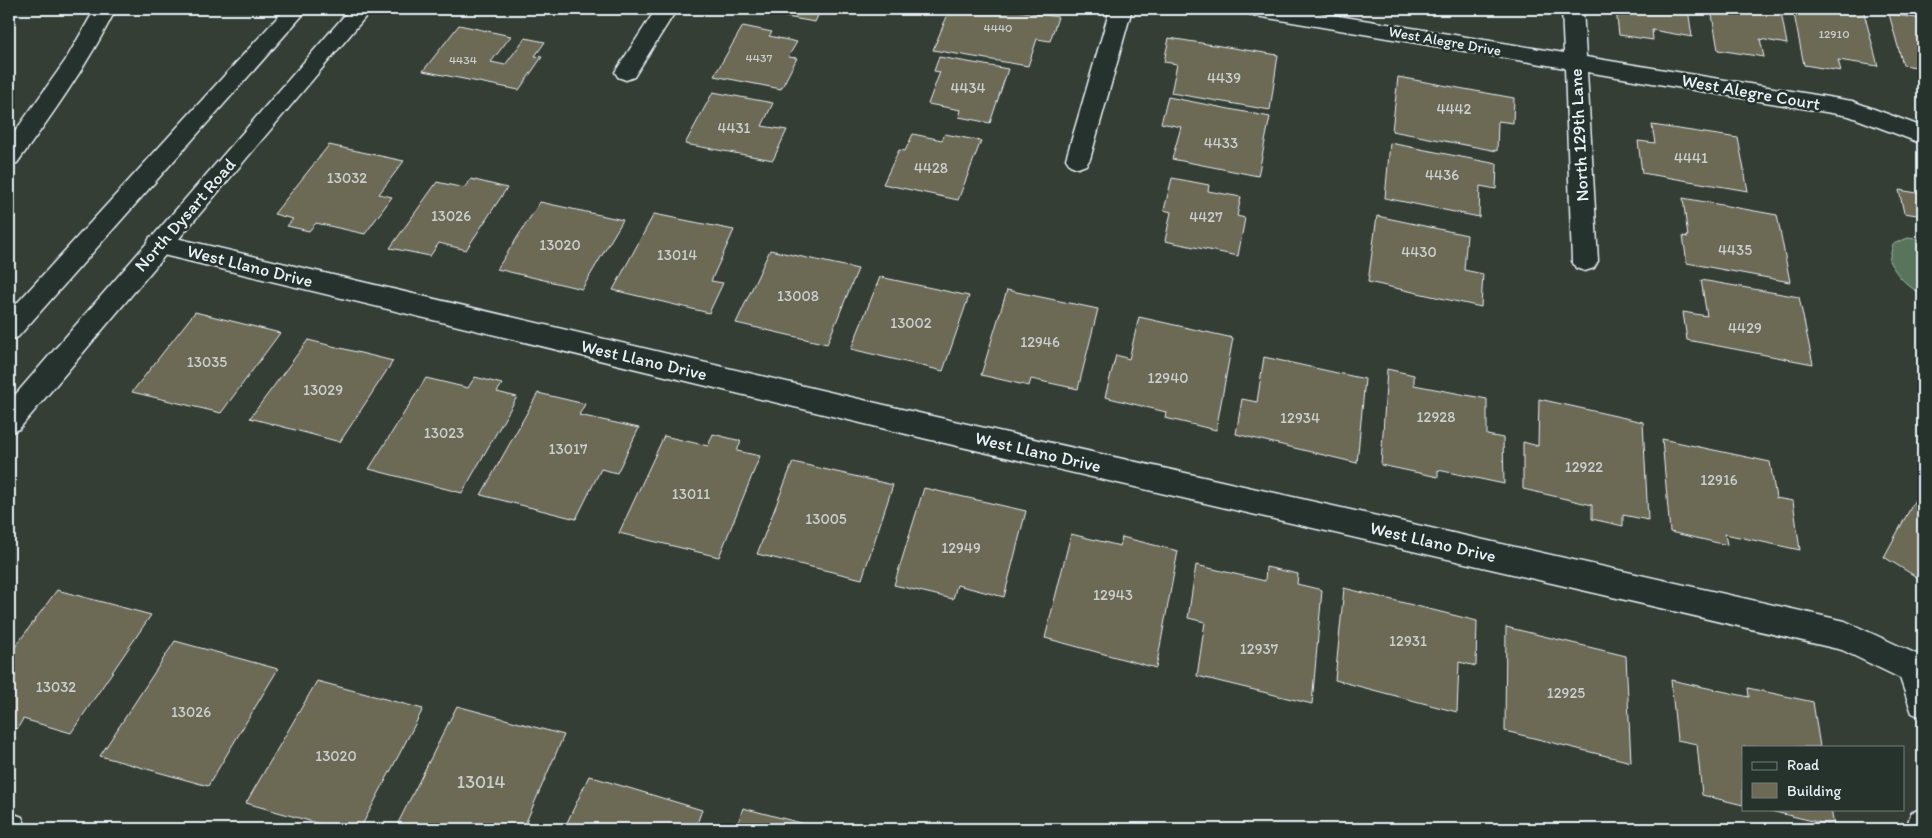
<svg xmlns="http://www.w3.org/2000/svg" width="1932" height="838" font-family="Itim,sans-serif">
<rect width="100%" height="100%" fill="#343e35"/>
<filter id="ink" filterUnits="userSpaceOnUse"><feTurbulence type="fractalNoise" baseFrequency=".02" numOctaves="2"/><feDisplacementMap in="SourceGraphic" scale="10" xChannelSelector="R" yChannelSelector="G"/><feConvolveMatrix kernelMatrix="1 2 1 2 8 2 1 2 1" color-interpolation-filters="sRGB"/></filter>
<g filter="url(#ink)">
<path fill="#58755c" stroke="#a0b3aa" d="M1908,238L1923,240V295C1907,286 1898,277 1889,261L1893,244Z"/>
<path fill="#6c6955" stroke="#e8f1f8" d="M740,9H821L815,22Z
M950,9H1008L1058,17L1050,41L1037,39L1028,66L933,50Z
M1616,9H1688L1692,37L1652,30L1653,40L1619,35Z
M1711,9H1757L1781,12L1787,44L1760,39L1764,57L1718,50Z
M1793,9H1863L1878,66L1838,60L1841,71L1804,65Z
M1889,14L1923,19V68L1903,65Z
M459,25L511,36L491,62L505,65L525,38L545,42L535,56L542,57L519,90L423,71Z
M743,26L772,32L769,36L797,42L788,57L797,58L781,89L714,76Z
M1169,38L1278,55L1270,110L1171,93L1177,64L1164,62Z
M939,57L1008,69L990,123L959,117L961,110L928,104L940,72L934,71Z
M1398,77L1514,98L1513,123L1498,121L1497,151L1392,131Z
M713,92L773,103L762,126L787,130L773,160L685,144Z
M1168,97L1270,117L1258,176L1172,159L1181,127L1161,123Z
M1652,125L1738,138L1748,191L1642,173L1638,141L1655,143Z
M913,134L942,140L945,134L981,141L958,200L883,184L899,150L905,151Z
M1390,143L1497,164L1496,189L1480,186L1479,217L1385,198Z
M329,145L404,161L379,194L392,197L365,234L316,223L309,231L287,226L293,219L274,214Z
M1172,178L1209,185L1208,191L1241,197L1237,216L1245,218L1238,256L1165,241L1171,212L1164,210Z
M471,179L507,188L466,250L439,243L430,256L390,248L437,182L464,188Z
M1899,190L1923,194V216L1904,213Z
M1683,198L1777,215L1790,282L1687,263L1683,236L1688,237Z
M540,202L623,220L582,289L497,269Z
M654,214L734,230L711,281L723,283L709,313L613,290Z
M1377,216L1467,235L1464,270L1483,274L1481,307L1368,282Z
M770,250L858,269L827,344L736,323Z
M880,277L969,296L943,371L851,349Z
M1701,280L1799,297L1813,364L1687,340L1683,312L1707,316Z
M1007,290L1098,309L1078,389L1031,379L1029,386L981,375Z
M195,312L280,333L221,413L132,392Z
M1139,317L1233,338L1216,430L1165,418L1166,412L1105,397L1116,355L1129,359Z
M308,340L393,361L340,442L250,418Z
M1264,357L1365,379L1357,463L1236,434L1242,399L1257,402Z
M1387,369L1414,375V385L1487,399V435L1503,438L1504,484L1438,470V477L1381,465Z
M475,377L502,384L497,392L517,397L462,493L369,469L426,378L468,388Z
M538,393L585,404L579,415L639,428L617,473L601,469L576,519L481,495Z
M1539,399L1643,422L1648,520L1623,515V526L1592,519V505L1523,489V442L1538,446Z
M713,434L741,441L737,451L760,456L719,557L619,533L664,436L708,446Z
M1662,439L1770,462L1776,498L1793,501L1800,550L1725,534L1727,545L1670,532Z
M793,462L893,485L862,579L757,554Z
M1923,485V581L1884,557Z
M924,488L1026,511L1004,597L957,585L953,599L894,585Z
M1071,534L1120,546L1122,537L1178,551L1156,668L1045,638Z
M1196,565L1265,581L1266,567L1298,574L1297,584L1322,590L1312,704L1197,676L1205,622L1188,618Z
M1344,588L1477,621L1476,666L1459,662L1457,712L1335,680Z
M57,590L151,615L71,733L23,719L17,729L9,727V655Z
M1506,627L1626,656L1631,762L1505,731Z
M175,641L278,669L208,786L100,756Z
M1671,680L1749,697L1748,688L1813,702L1820,747H1743V805L1702,795L1697,744L1677,740Z
M317,681L423,709L360,829H338L246,803Z
M457,706L564,735L523,829H395Z
M589,776L702,810L695,829H564Z
M743,808L824,829H736Z
M1762,809H1831L1834,826Z"/>
<g fill="none" stroke-linecap="round" stroke-linejoin="round">
<g stroke="#e8f1f8" stroke-width="3">
<path id="minor" d="M95,9H116C88,64 53,114 17,163L9,165V140L65,61Z
M656,9H677L634,77L626,80L618,77L615,72Z
M1110,9H1132L1090,159L1086,165L1078,168L1070,165L1066,159Z
M1245,9H1296L1564,53L1562,9H1583L1586,57L1852,101L1923,127V144L1849,116L1587,72L1598,261L1594,268L1585,271L1576,268L1572,261L1565,68L1256,16L1249,14Z
M159,234L927,415L1845,621L1923,657V718L1912,713L1900,678L1842,650L927,439L159,254L150,251L147,244L150,237Z
M1923,808V829H1906L1911,813Z
M9,812L22,817L27,829H9Z"/>
</g>
<g stroke="#e8f1f8" stroke-width="3">
<path id="major" d="M285,9H308L18,337L9,340V312Z
M350,9H372L19,429L9,433V402Z"/>
</g>
<use href="#minor" fill="#26332d" fill-rule="evenodd"/>
<use href="#major" fill="#26332d" fill-rule="evenodd"/>
</g>
</g>
<g text-anchor="middle" stroke-width="5" stroke-linejoin="round" paint-order="stroke">
<g font-size="12" fill="#c9cfcf">
<text x="998" y="32">4440</text>
<text x="1834" y="38">12910</text>
<text x="759" y="62">4437</text>
<text x="463" y="64">4434</text>
</g>
<g font-size="15" fill="#e8f1f8" stroke="#26332d">
<text transform="translate(1445 41) rotate(10)" y="5">West Alegre Drive</text>
</g>
<g font-size="15" fill="#c9cfcf">
<text x="1224" y="83">4439</text>
<text x="968" y="93">4434</text>
<text x="1454" y="114">4442</text>
<text x="734" y="133">4431</text>
<text x="1221" y="148">4433</text>
<text x="1691" y="163">4441</text>
<text x="931" y="173">4428</text>
<text x="1442" y="180">4436</text>
<text x="347" y="183">13032</text>
<text x="451" y="221">13026</text>
<text x="1206" y="222">4427</text>
<text x="560" y="250">13020</text>
<text x="1735" y="255">4435</text>
<text x="1419" y="257">4430</text>
<text x="677" y="260">13014</text>
<text x="798" y="301">13008</text>
<text x="911" y="328">13002</text>
<text x="1745" y="333">4429</text>
<text x="1040" y="347">12946</text>
<text x="207" y="367">13035</text>
<text x="1168" y="383">12940</text>
<text x="323" y="395">13029</text>
<text x="1436" y="422">12928</text>
<text x="1300" y="423">12934</text>
<text x="444" y="438">13023</text>
<text x="568" y="454">13017</text>
<text x="1584" y="472">12922</text>
<text x="1719" y="485">12916</text>
<text x="691" y="499">13011</text>
<text x="826" y="524">13005</text>
<text x="961" y="553">12949</text>
<text x="1113" y="600">12943</text>
<text x="1408" y="646">12931</text>
<text x="1259" y="654">12937</text>
<text x="56" y="692">13032</text>
<text x="1566" y="698">12925</text>
<text x="191" y="717">13026</text>
<text x="336" y="761">13020</text>
</g>
<g font-size="18" fill="#e8f1f8" stroke="#26332d">
<text transform="translate(1751 92) rotate(10)" y="6">West Alegre Court</text>
<text transform="translate(1579 135) rotate(-93)" y="6">North 129th Lane</text>
<text transform="translate(185 215) rotate(-49)" y="6">North Dysart Road</text>
<text transform="translate(250 266) rotate(14)" y="6">West Llano Drive</text>
<text transform="translate(644 360) rotate(13)" y="6">West Llano Drive</text>
<text transform="translate(1038 452) rotate(13)" y="6">West Llano Drive</text>
<text transform="translate(1433 542) rotate(13)" y="6">West Llano Drive</text>
</g>
<g font-size="18" fill="#c9cfcf">
<text x="481" y="788">13014</text>
</g>
</g>
<rect width="1932" height="838" fill="none" stroke="#26332d" stroke-width="30"/>
<rect x="15" y="15" width="1902" height="808" fill="none" stroke="#e8f1f8" stroke-width="2" filter="url(#ink)"/>
<rect x="1742" y="746" width="162" height="65" fill="#26332d" stroke="#747f7e"/>
<rect x="1752" y="762" width="25" height="8" fill="#26332d" stroke="#747f7e"/>
<text x="1787" y="770" font-size="15" fill="#e8f1f8">Road</text>
<rect x="1752" y="783" width="25" height="15" fill="#6c6955" stroke="#747f7e"/>
<text x="1787" y="796" font-size="15" fill="#e8f1f8">Building</text>
</svg>
